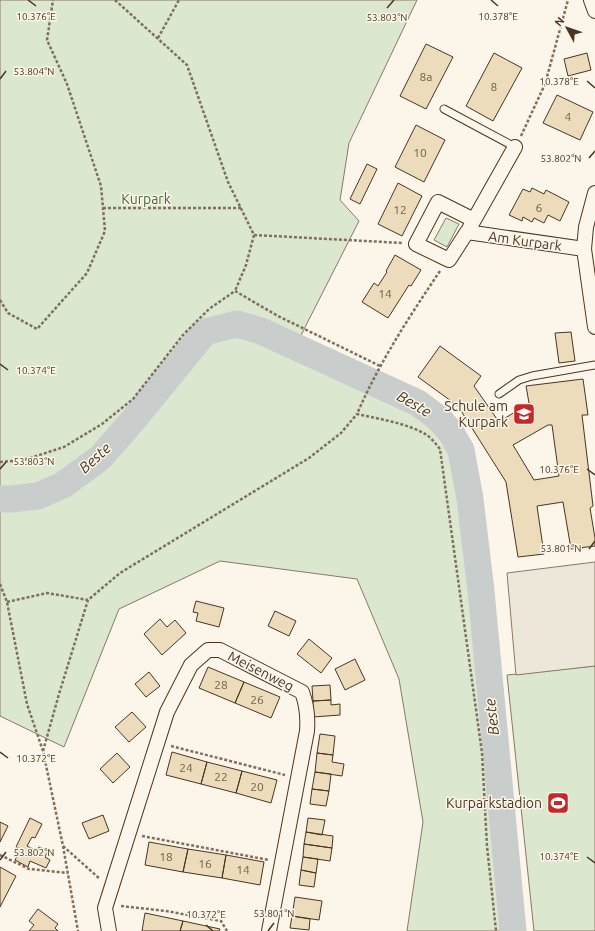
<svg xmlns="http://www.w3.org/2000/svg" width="595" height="931" font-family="Ubuntu,sans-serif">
<rect width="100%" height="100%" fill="#fbf6e9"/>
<path fill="#dce7d0" stroke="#887966" d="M0,0H417L349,143L340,200L359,221L295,347L418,403L438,418L450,431L461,450L470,499L481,591L513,931H407L423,822L399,679L357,579L220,561L119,609L64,747L0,716Z
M446,218L459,224L447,247L434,240Z
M595,666V931H534L507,675Z"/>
<path fill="#ede7d9" stroke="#887966" d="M595,562V666L516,675L507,573Z"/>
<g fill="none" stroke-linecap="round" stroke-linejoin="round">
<path stroke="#c9cecd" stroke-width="27" d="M0,499H11L38,496L63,485L100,458L134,419L205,332L237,324L261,331L418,403L438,418L450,431L461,450L470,499L481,591L513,931"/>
</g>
<path fill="#ecdcbc" stroke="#4a3520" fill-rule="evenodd" d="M426,44L453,57L426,109L400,96Z
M494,53L522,68L493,121L466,106Z
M587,53L591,70L568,76L564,59Z
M557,95L593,112L580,140L543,123Z
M416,125L445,140L424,182L395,167Z
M367,164L377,169L360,204L350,199Z
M398,183L422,196L402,236L378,224Z
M532,188L544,194L546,190L569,202L560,221L548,215L544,223L534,218L532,222L523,217L522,221L509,215L523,189L530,192Z
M395,255L421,270L411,286L409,285L388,318L362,302L374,283L378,286L387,272L386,271Z
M571,332L575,361L559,363L555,333Z
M440,346L481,376L474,386L499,422L529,403L526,386L583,379L588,415H582L593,506L590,508L595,538V546L571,549L563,502L537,506L544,554L518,557L506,482L458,406L418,377ZM548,425H552L559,476L534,480L513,445Z
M196,601L224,608L219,627L196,621L198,613L193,612Z
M275,611L296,621L289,636L268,626Z
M160,619L167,627L175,620L186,633L162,655L144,634Z
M309,639L332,658L321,673L297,654Z
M355,659L365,680L345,690L335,669Z
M208,667L244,682L235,703L199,688Z
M149,672L160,686L146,697L135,684Z
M244,682L280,697L271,718L235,703Z
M330,685L331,700L313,701L312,686Z
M331,700V705L340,704V715L313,717V701Z
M132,712L146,727L129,742L115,727Z
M320,734L335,736L333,755L317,753Z
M172,752L207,762L201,784L166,775Z
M117,753L130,767L113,783L100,769Z
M317,753L333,755L332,762L344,764L342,776L315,772Z
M207,762L242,771L236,793L201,784Z
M242,771L277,780L271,803L236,793Z
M315,772L331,774L329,791L312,789Z
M312,789L329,791L326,806L310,804Z
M103,815L109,831L89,839L82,823Z
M30,818L42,824L35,838L32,837L27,846L37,851L39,847L48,851L45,857L50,860L46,868L30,861L28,867L15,860L21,849L16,847Z
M308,818L325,820L322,835L306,832Z
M0,822L8,826L0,842Z
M306,832L333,836L332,848L304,844Z
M149,842L188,849L183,872L145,865Z
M304,844L332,848L330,861L303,857Z
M188,849L226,855L222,878L183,872Z
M226,855L264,862L260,885L222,878Z
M303,857L318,859L316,873L301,870Z
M0,867L16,876L0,907Z
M301,870L316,873L314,887L299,885Z
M295,897L322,901L319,920L292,916Z
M38,909L58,924L55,928L58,931H29L34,925L29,921Z
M145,913L183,921L180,931H142Z
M292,916L310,919L309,930L290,928Z
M183,921L220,929L219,931H180Z"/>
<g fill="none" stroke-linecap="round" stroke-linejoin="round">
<g stroke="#4a3520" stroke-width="9">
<path id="lane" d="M444,109L515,147
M499,394L519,380L532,376L595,365"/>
</g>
<g stroke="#4a3520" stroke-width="16">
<path id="street" d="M591,0L595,11
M595,193L586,227L584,249L595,327
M474,220L438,202L416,244L449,260L467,232L584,249
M470,227L515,147
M109,931L105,908L167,712L191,665L208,650H220L302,692C307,705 308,717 307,731L269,931"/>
</g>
<path stroke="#7f6f5c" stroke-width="2.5" stroke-dasharray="3 2" stroke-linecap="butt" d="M115,0L187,65L228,182L254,235L246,265L235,291
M158,38L179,0
M521,136L545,84L568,0
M103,208H241
M254,235L403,243
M440,271C409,317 379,363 357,414C379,419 407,423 427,435C432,439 436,444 440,449L482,753L487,846L496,931
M0,300L8,313L37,329L87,273L105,231L101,186L67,84L47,40L53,0
M0,462L24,460L64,447L102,424L133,399L183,335L209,309L235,291L278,316L380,366
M0,584L7,602L27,704L43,751L63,846L78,931
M7,602L47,593L88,600
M171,746L285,775
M43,751L59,694L88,600L120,573L309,458L341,433L357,414
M142,836L269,860
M63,846L100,879
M0,855L29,869L68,873
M121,906L166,911L221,921L227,931"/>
<use href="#lane" stroke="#fbf6e9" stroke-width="7"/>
<use href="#street" stroke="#fbf6e9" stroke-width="14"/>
</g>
<path fill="none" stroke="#4a3520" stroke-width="1.5" d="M28,0L36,6M491,0L498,6M387,8L394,0M0,79L6,71M587,81L595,88M589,158L595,151M0,364L8,370M0,469L6,462M587,469L595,475M589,549L595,541M0,752L8,758M587,857L595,863M0,860L6,852M206,925L213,931M268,931L274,923"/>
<defs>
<g id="school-square" transform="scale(1.15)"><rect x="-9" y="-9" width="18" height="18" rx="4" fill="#c62828" stroke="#fbf6e9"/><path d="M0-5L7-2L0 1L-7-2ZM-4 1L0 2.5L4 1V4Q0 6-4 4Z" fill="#fff"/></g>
<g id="stadium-square" transform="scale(1.15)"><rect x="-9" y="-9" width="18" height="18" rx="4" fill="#c62828" stroke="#fbf6e9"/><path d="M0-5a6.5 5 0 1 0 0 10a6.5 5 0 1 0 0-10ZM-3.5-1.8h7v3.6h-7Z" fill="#fff"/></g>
</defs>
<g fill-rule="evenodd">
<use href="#school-square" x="524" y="414"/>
<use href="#stadium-square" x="558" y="803"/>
</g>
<g text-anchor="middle" stroke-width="3" stroke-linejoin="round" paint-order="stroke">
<g font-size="12" fill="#725f47">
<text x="426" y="81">8a</text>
<text x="494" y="91">8</text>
<text x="568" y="121">4</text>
<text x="420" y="157">10</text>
<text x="539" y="212">6</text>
<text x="400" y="214">12</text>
<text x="385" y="298">14</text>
<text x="221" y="689">28</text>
<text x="257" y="704">26</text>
<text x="186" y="772">24</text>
<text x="221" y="781">22</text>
<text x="257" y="791">20</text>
<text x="166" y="861">18</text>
<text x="205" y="868">16</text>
<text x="243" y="874">14</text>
</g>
<g font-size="14" fill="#436837" stroke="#fbf6e9">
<text x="146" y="204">Kurpark</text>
</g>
<g font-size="14" fill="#4a3520" stroke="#fbf6e9">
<text transform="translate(525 241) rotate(8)" y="5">Am Kurpark</text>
<text transform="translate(261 671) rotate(27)" y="5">Meisenweg</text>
</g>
<g font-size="14" fill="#4a3520" stroke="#fbf6e9" text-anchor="end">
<text x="508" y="411">Schule am<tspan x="508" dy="16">Kurpark</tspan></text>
<text x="542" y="808">Kurparkstadion</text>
</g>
<g font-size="15" font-style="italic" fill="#4a3520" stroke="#fbf6e9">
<text transform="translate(414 404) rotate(30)" y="5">Beste</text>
<text transform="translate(95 458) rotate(-42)" y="5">Beste</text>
<text transform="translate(492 717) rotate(-96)" y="5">Beste</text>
</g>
</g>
<g font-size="10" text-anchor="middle" fill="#4a3520" stroke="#fbf6e9" stroke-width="3" stroke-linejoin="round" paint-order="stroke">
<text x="498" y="20">10.378°E</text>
<text x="36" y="20">10.376°E</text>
<text x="387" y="21">53.803°N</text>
<text x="34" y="75">53.804°N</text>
<text x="559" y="85">10.378°E</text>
<text x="561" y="162">53.802°N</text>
<text x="36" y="374">10.374°E</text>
<text x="34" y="465">53.803°N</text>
<text x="559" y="473">10.376°E</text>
<text x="561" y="552">53.801°N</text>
<text x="36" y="762">10.372°E</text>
<text x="34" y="856">53.802°N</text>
<text x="559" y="860">10.374°E</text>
<text x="274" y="917">53.801°N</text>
<text x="206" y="918">10.372°E</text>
</g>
<g transform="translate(567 28) rotate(310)" stroke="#fbf6e9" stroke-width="3" paint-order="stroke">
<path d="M0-3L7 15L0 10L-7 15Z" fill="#4a3520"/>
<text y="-6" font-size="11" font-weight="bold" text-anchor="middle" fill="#4a3520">N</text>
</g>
</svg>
